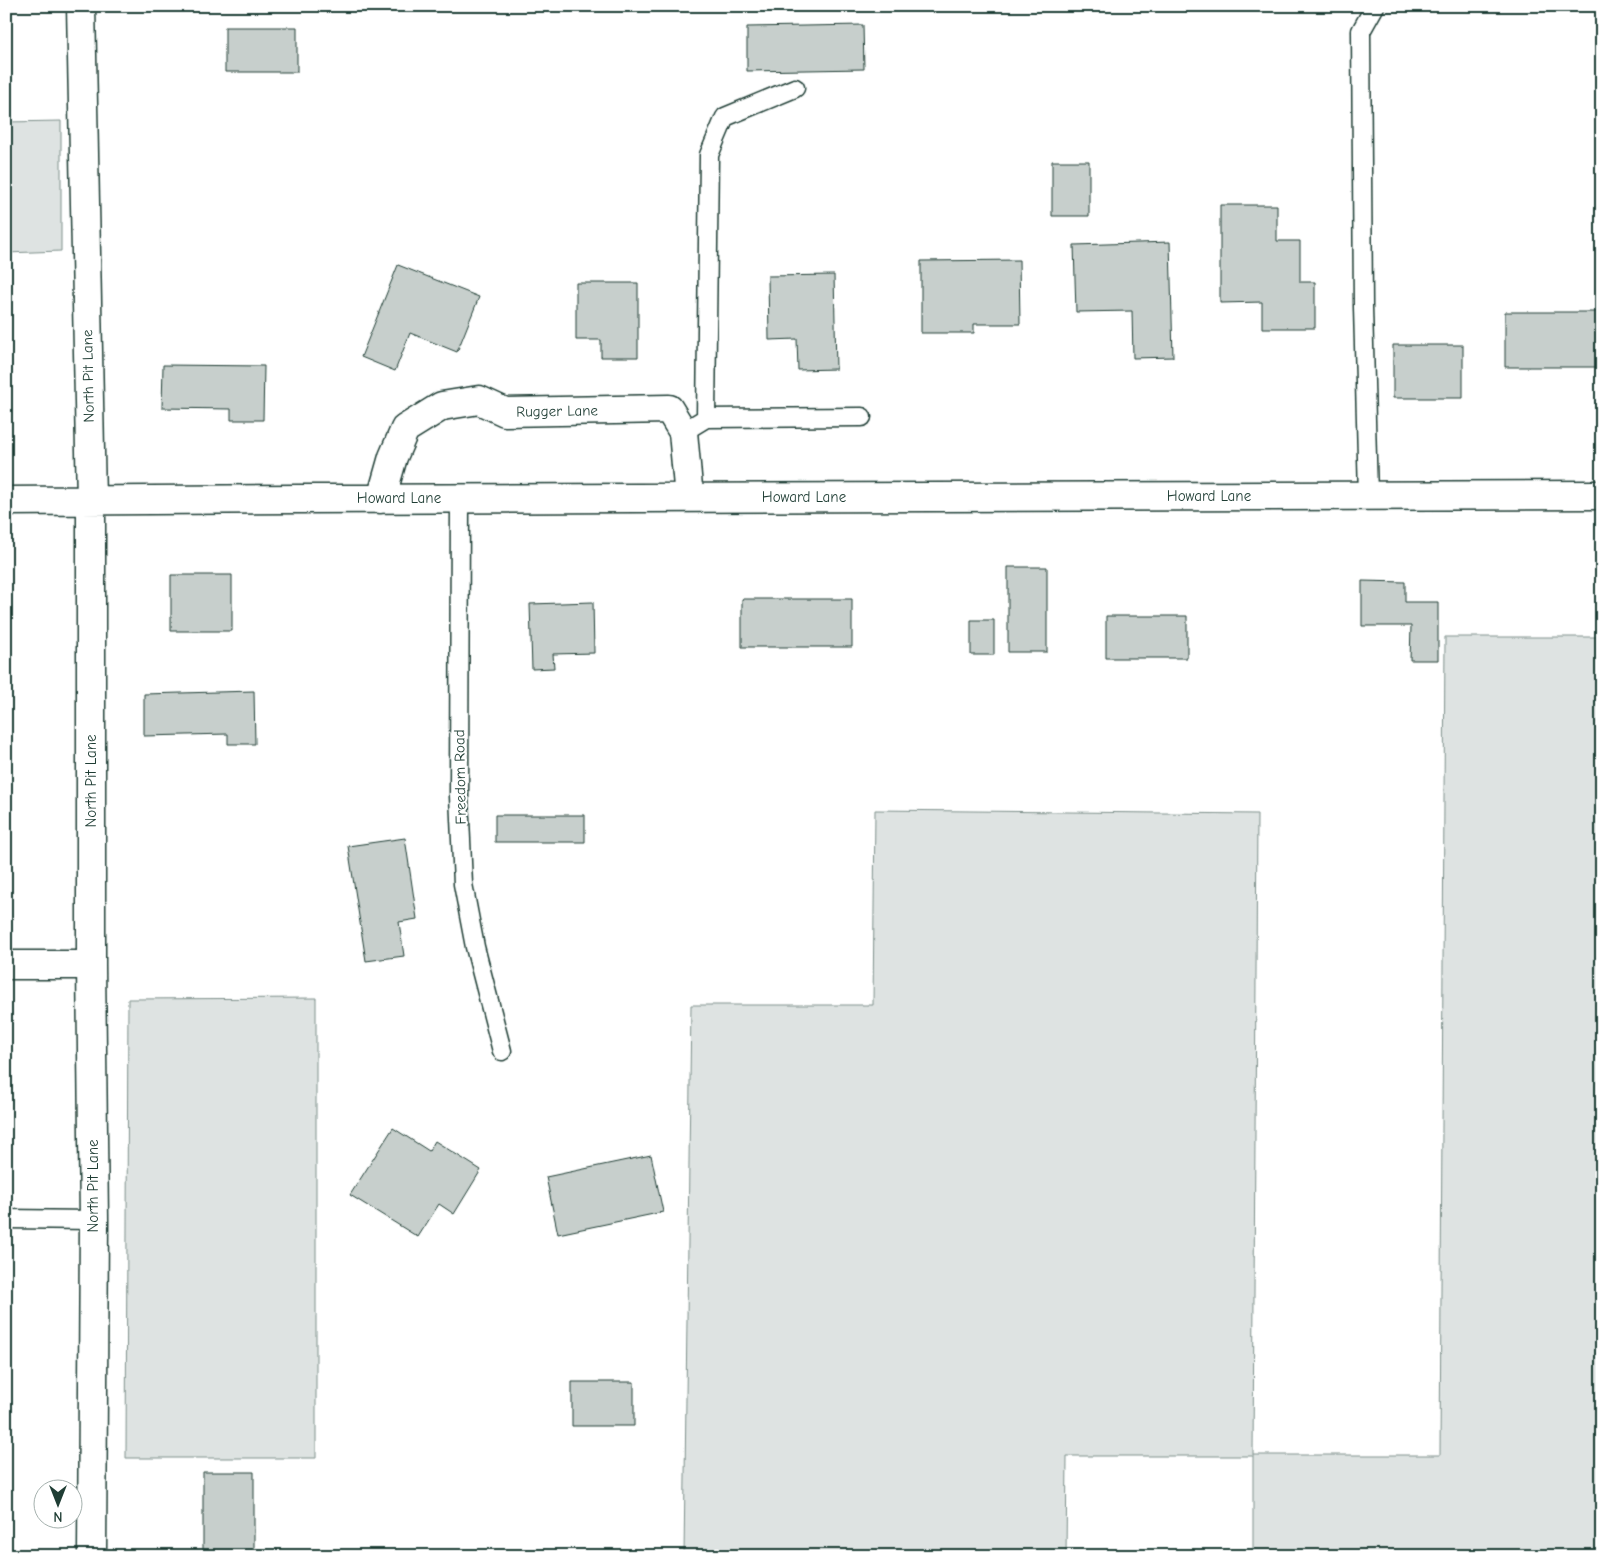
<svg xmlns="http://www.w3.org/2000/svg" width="1608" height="1562" font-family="'Comic Neue',sans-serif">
<rect width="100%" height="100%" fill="#fff"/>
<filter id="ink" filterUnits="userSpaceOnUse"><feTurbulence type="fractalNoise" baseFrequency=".02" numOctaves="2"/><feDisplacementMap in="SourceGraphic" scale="10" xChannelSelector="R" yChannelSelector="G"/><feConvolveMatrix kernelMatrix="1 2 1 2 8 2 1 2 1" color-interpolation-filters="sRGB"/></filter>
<g filter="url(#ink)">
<path fill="#dee3e2" stroke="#7e908b" d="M61,121V251L6,253V122Z
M1445,637H1602V1556H1253V1456H1067L1066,1556H684L691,1005H873L875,810L1257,814L1253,1455H1440Z
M316,998V1458H126L128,999Z"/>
<path fill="#c7cfcc" stroke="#1f3d34" d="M863,25L864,69L747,71V27Z
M225,27H297V72H225Z
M1052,161H1089V216H1052Z
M1220,205H1277V241H1300V282H1315V328H1262V302L1220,303Z
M1170,242L1173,357L1133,358L1132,311L1076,312L1074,245Z
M1019,260L1020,324H974V333H921V261Z
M398,265L479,297L457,352L410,333L395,371L361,357Z
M834,275L836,369L798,370L797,339L769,340L768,276Z
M576,283H638V357H601V340H576Z
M1505,312H1602V367H1505Z
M1393,345H1463V398H1393Z
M163,365L264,366L263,420H231V409L162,408Z
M1008,567H1047V652H1008Z
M171,575H232V631H171Z
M1362,581L1405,582V602H1438V660H1410L1411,626H1362Z
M742,599H852V647H742Z
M593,602L594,653L553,654L554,668L532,669L530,604Z
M1106,616H1187V658H1106Z
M971,620H994V655H971Z
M254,691L255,744H228V734L144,736V694Z
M495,815H585V842H495Z
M405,838L417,919L399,922L404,956L366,961L348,846Z
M393,1128L429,1151L435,1141L481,1170L454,1214L439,1204L418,1237L350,1195Z
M651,1155L663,1212L558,1234L546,1177Z
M572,1382H634V1426H572Z
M203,1472H254V1556H203Z"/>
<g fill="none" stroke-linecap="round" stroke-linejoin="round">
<g stroke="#1f3d34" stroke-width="21">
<path id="service" d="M706,418L862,417
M683,432L706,418L709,155L725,117L795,88
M1368,496L1363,307L1361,31L1375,6
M460,498L459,796L463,884L475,947L502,1051
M6,1219L94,1220"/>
</g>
<g stroke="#1f3d34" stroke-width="31">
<path id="minor" d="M81,6L91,500V965L94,1220L92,1556
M381,499L393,457L405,429L442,406L479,400L505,412L669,409L683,432L689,498
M6,501L300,499L1602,495
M6,965H91"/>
</g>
<use href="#service" stroke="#fff" stroke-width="18"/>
<use href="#minor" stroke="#fff" stroke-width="28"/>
</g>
</g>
<g text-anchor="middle" stroke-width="4" stroke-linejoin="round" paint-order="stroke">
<g font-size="15" fill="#1f3d34" stroke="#fff">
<text transform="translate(88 376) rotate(-91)" y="5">North Pit Lane</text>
<text transform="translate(557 411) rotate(-1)" y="5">Rugger Lane</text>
<text x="1209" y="501">Howard Lane</text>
<text x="804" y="502">Howard Lane</text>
<text x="399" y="503">Howard Lane</text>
<text transform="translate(460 777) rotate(-91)" y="5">Freedom Road</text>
<text transform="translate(91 781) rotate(-90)" y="5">North Pit Lane</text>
<text transform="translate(93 1186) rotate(-90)" y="5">North Pit Lane</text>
</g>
</g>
<rect width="1608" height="1562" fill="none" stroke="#fff" stroke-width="25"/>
<rect x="12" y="12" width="1583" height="1537" fill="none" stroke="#1f3d34" stroke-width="2" filter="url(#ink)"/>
<g transform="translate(58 1504) rotate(180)"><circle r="24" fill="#ffffff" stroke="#a5b1ae"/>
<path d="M0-4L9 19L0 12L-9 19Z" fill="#1f3d34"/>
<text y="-8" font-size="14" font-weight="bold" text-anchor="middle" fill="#1f3d34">N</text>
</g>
</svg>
